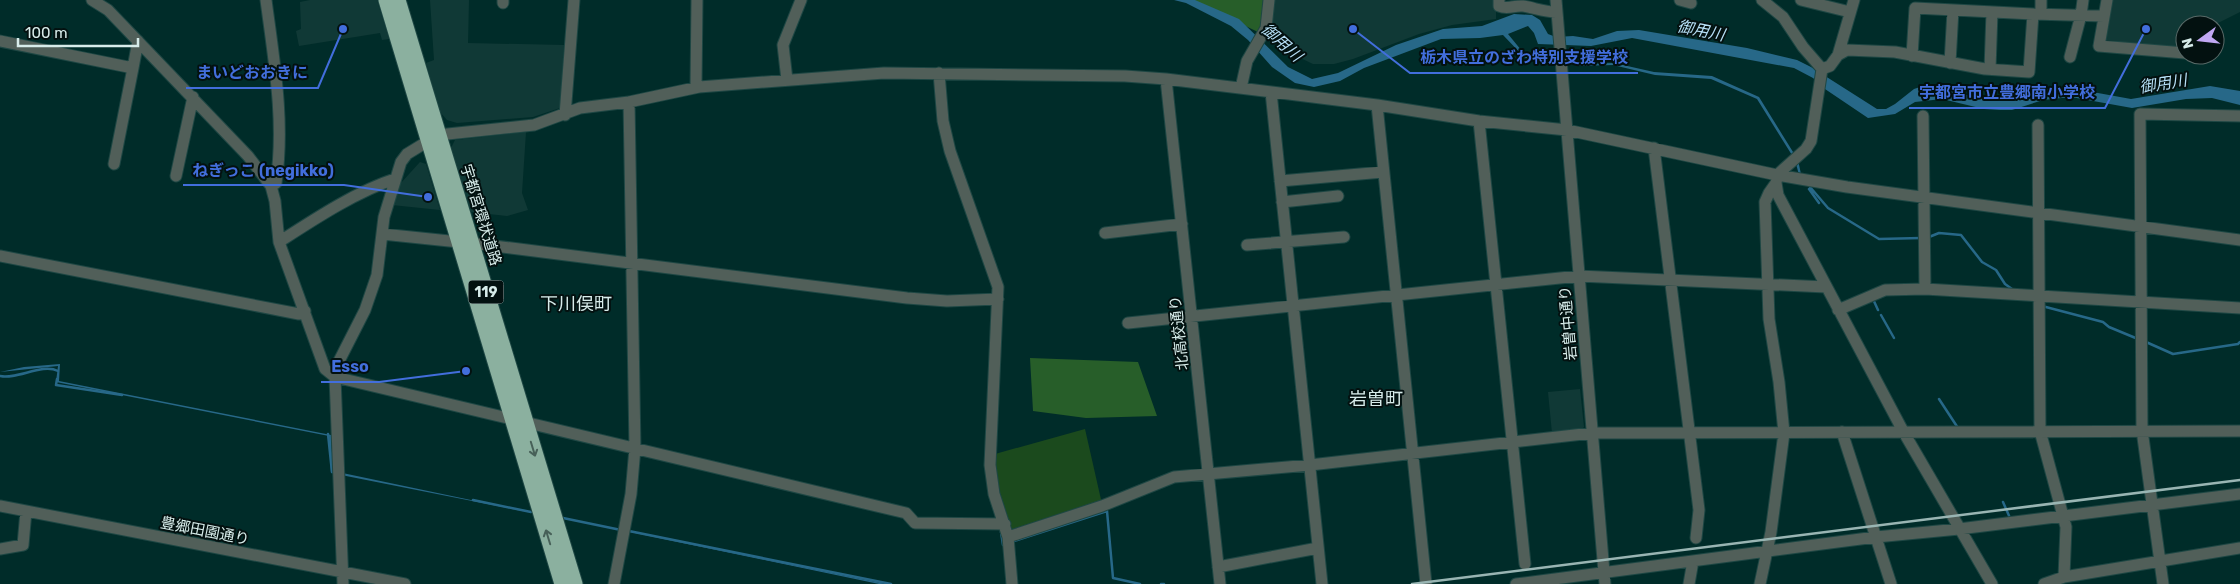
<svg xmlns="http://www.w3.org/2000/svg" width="2240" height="584" font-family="Rubik,'Noto Sans JP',sans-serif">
<rect width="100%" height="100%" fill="#002c29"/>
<path fill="#103936" d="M310,0H377L389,39L382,40L380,33L299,46L296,31L301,29L300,2Z
M430,0H469L468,43L564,45L560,108L533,117L457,123L447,120L440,112L426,63L434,60Z
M1272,0H1496V19L1452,25L1419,34L1353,59L1334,64H1313L1286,51L1269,36Z
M2111,0H2240V12L2216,24L2215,33V25H2185V50L2104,44Z
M526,132L522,193L528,210L507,216L471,212L451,148L455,140Z
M420,162L426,164L440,210L392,205L395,194L400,184Z
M1580,389L1584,427L1581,430L1552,433L1548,392Z"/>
<path fill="#1b4a1d" d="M1085,429L1102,504L1013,532C1002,504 995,485 995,454Z"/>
<path fill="#275e29" d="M1191,0H1263L1262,22L1258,32Z
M1030,358L1138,362L1157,416L1086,418L1033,411Z"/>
<path fill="#276888" d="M1174,0H1195L1239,19L1288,67L1312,79L1338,73L1396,45L1443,29L1482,26L1514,14L1532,15L1540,20L1548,34L1556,37L1573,36L1593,39L1617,31L1639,30L1747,48L1797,60L1811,67L1877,109H1886L1895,104L1914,89L1926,85L1940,86L1973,97L2013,101L2042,90L2065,87L2131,99L2210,86L2240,91V105L2212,98L2186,99L2132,108L2071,97L2043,100L2012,110H2000L1984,109L1942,99L1915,102L1895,114L1868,118L1825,89L1813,78L1794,68L1632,38L1591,46L1538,44L1534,33L1528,26L1508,34L1526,56L1552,59V62L1525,58L1503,35L1480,38L1441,39L1364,68L1340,81L1314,87L1295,83L1272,67L1248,40L1231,26L1186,3Z
M1572,62L1580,64L1614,63L1654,72L1712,76L1759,97L1798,160L1801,174L1799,175L1795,160L1757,99L1711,79L1655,75L1613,65L1579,66Z
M60,364L59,381L331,435L333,471L532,513L331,473L329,436L56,382L58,366L0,372L24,367Z
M563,518L886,584H879Z"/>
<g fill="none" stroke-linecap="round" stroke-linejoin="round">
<path stroke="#276888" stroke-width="2.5" d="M1810,187L1828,208L1879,239L1921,238
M1809,189L1819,203
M1929,237L1939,233L1961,235L1982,262L1996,270L2005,284L2012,289
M1873,299L1878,310
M2042,306L2103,322L2109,327L2138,339
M1881,315L1894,338
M2146,342L2173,354L2238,344L2240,342
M0,376C17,380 42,363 58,371
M57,379L56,385L122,395
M1939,399L1958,428
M328,434L332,472
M473,500L531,512
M2003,502L2010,518
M563,518L621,530
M629,531L891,584
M1001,532L1003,545L1006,543
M1011,542L1107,511L1113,578L1140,584
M1161,584H1164"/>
<g stroke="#1e4744" stroke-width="13">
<path id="minor" d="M92,0L108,10L248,156L271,186L275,201L279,242L325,369L335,377L343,584
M266,0C274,61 285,122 276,183L271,186
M1499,0V6C1508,10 1514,5 1523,6C1535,8 1544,12 1556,12
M1556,0L1605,584
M1680,0L1691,3
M1762,0L1783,17L1803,47L1822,69
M1801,0L1850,12
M2107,0L2099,46L2185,53
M503,3V0
M2033,14L2104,16
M2041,14V0
M0,41L133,68L138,41
M1838,55L1854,0
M2070,57L2081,15L2083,0
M1950,63L1953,10
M1822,69L1811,141L1806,149L1777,175L1776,183L1778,195L1903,431L1992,584
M1822,69L1830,66L1838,55L1847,50L1895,52L1985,69L2029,72L2033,14L1915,8L1912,56
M1990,69L1992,12
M939,73L943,121L950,151L998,287L990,465L994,494L1008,537L1012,584
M1166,79L1220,584
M787,80L783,45L801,0
M696,87L697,0
M1241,88L1247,61L1266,28L1269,0
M1271,92L1322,584
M1377,105L1426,584
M565,115L574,0
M1923,116L1925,289
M1479,121L1525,564
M2038,125L2040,431L2066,527L2064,577
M1654,148L1699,510L1696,538
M114,164L133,68
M176,176L193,97
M1280,181L1383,172
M1282,202L1338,196
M1105,233L1182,224
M382,234L459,242
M279,242C313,220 357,191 395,179
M471,243L907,298L947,301L998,299
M1247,245L1344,237
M0,256L299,314L305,311
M1838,310L1885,290L1925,289L2240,308
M1128,323L1579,276L1826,287
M1842,432L1891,584
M0,506L405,584
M1005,524L915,523L906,513L335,377L337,365L365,310L377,275L384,217L401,162L407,154L438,135L534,125L580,108L629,102L699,87L884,73L1125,76L1166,79L1377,105L1479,121L1567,130L1777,175L1847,187L2240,240
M1008,537L1102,506L1174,477L1310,465L1592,433L2240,431
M0,549L23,545L26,511
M1218,567L1318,548
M614,584L631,494L635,448L629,102
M1516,584L1876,537L1959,529L2240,494
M1689,584L1693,561
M1760,584L1771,532L1784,433L1779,382L1769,319L1765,202L1769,193L1776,183
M2044,584L2064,577L2240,548
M2163,584L2142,430L2140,114L2240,116"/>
</g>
<g stroke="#1e4744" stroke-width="17">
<path id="highway" d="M386,0L562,584
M398,0L575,584"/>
</g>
<use href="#minor" stroke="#515f59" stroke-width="11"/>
<use href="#highway" stroke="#8bb09f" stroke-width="15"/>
<path stroke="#99b5b3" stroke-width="2.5" d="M1412,584L2240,480"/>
</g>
<defs><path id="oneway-shaft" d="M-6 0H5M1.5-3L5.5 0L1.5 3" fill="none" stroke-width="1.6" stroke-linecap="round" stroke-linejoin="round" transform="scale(1.25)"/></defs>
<g stroke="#476058">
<use href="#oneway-shaft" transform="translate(533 449) rotate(73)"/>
<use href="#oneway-shaft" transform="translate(548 537) rotate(-107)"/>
</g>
<g text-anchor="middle" stroke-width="4" stroke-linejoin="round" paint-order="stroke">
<rect fill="#031110" stroke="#97aaa9" stroke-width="1" x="468.5" y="280.5" width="35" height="23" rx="4"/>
<g font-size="14" font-weight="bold" fill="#d7ecea">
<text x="486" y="297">119</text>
</g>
<g font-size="15" fill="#d7ecea" stroke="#031110">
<text transform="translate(481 215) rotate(73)" y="5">宇都宮環状道路</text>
<text transform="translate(1568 323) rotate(-95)" y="5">岩曽中通り</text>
<text transform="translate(1179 333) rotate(-96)" y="5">北高校通り</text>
<text transform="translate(205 531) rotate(11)" y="5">豊郷田園通り</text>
</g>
<g font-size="16" font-style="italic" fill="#b6dff6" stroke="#031110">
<text transform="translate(1701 30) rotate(11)" y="6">御用川</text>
<text transform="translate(1282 42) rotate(42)" y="6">御用川</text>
<text transform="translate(2163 83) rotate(-9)" y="6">御用川</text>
</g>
<g font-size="18" fill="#d7ecea" stroke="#031110">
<text x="576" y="310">下川俣町</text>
<text x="1376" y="405">岩曽町</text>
</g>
</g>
<path fill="none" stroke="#426edc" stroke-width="2" d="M1353 29L1410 73H1638M343 29L318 88H186M2146 29L2105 108H1909M428 197L344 185H183M466 371L379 382H321"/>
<g fill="#426edc" stroke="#031110" stroke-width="2">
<circle cx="1353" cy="29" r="5"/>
<circle cx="343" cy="29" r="5"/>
<circle cx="2146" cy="29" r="5"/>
<circle cx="428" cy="197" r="5"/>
<circle cx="466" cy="371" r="5"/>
</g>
<g font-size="16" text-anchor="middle" font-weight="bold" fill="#426edc" stroke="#031110" stroke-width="4" stroke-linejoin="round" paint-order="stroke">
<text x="1524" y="63">栃木県立のざわ特別支援学校</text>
<text x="252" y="78">まいどおおきに</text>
<text x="2007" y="98">宇都宮市立豊郷南小学校</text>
<text x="263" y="176">ねぎっこ (negikko)</text>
<text x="350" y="372">Esso</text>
</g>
<g transform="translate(2200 40) rotate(255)"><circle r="24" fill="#031110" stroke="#586967"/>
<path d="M0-4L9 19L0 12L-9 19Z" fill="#c1a8f3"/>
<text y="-8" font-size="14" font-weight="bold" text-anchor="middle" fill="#d7ecea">N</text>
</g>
<path d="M18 38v8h120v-8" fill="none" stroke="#d7ecea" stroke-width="2.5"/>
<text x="25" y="38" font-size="15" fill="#d7ecea" stroke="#031110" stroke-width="4" paint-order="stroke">100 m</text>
</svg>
